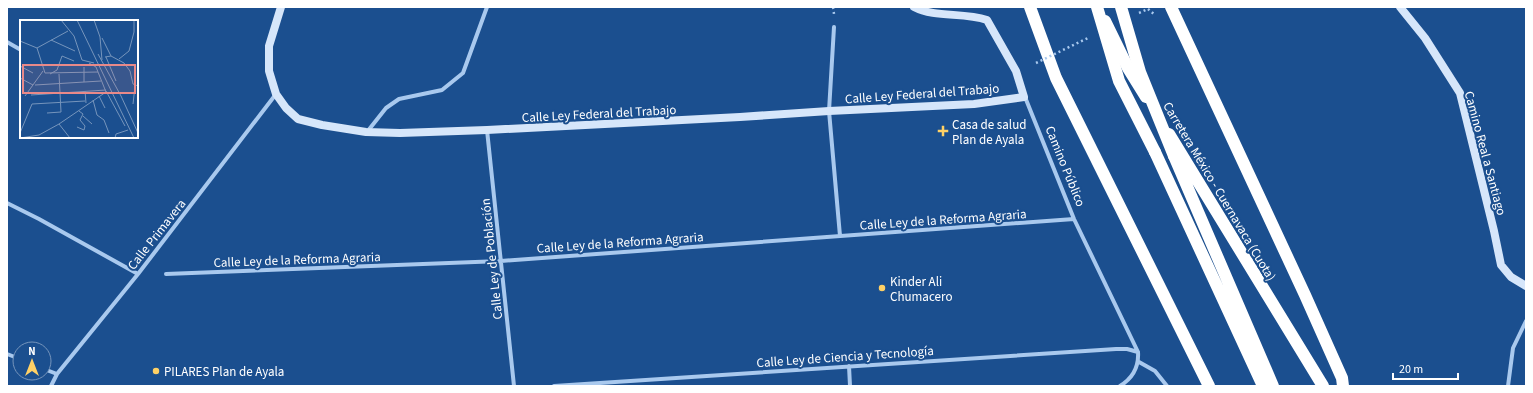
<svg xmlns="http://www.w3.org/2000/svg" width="1533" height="393" font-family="'Source Sans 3',sans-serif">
<rect width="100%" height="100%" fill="#1b4f8f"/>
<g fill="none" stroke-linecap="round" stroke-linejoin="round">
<path stroke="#a9c9ee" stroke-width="2.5" stroke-dasharray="2 3" stroke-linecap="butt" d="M833,7L834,14
M1148,9L1155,15"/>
<path stroke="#a9c9ee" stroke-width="4" d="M834,27L829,111L840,236
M7,42L21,50
M1025,97L1074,219L1138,352C1139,367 1133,378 1120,386
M487,130L514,386
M367,132L386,108L399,99L442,90L463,73L487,7
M7,203L39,219L138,274
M166,274L501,261L1074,219
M7,354L20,359
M1139,362L1155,371L1167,386
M849,366L850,386
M44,369L57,374
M51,386L57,374L138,274L276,94
M554,386L1116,349H1127L1138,352
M1508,386L1513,348L1526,321"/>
<path stroke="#d6e6fa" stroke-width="8" d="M281,7L269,46V71L276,94L286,108L298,119L322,125L366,132L400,133L487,130L740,117L829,111L974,104L1024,97L1016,71L987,20C963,12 935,18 914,7
M1400,7L1425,38L1460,93L1494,231L1501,265L1511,277L1526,286"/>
<path stroke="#fff" stroke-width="12" d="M1030,7L1056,78L1209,386
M1171,7L1305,295L1342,378L1343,386
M1105,21L1128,68L1146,97
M1169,134L1323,386
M1155,152L1263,386
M1174,156L1273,386"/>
<path stroke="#a9c9ee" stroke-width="2.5" stroke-dasharray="2 3" stroke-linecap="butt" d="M1139,13L1148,9
M1036,63L1090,37"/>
<path stroke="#fff" stroke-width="12" d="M1097,7L1119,81L1155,152
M1121,7L1140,72L1174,156"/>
</g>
<g fill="#ffd166" stroke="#1b4f8f" stroke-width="1.5">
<path d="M941 125h4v4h4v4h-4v4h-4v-4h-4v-4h4z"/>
<circle cx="882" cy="288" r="4"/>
<circle cx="156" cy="371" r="4"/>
</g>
<g text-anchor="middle" stroke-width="4" stroke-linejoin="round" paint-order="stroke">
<g font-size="13" fill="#fff" stroke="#1b4f8f">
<text transform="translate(922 93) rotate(-4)" y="5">Calle Ley Federal del Trabajo</text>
<text transform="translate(599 113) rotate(-3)" y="5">Calle Ley Federal del Trabajo</text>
<text transform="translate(1486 153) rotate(75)" y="5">Camino Real a Santiago</text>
<text transform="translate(1066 166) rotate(68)" y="5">Camino Público</text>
<text transform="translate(1220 191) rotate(59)" y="5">Carretera México - Cuernavaca (Cuota)</text>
<text transform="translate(943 219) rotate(-4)" y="5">Calle Ley de la Reforma Agraria</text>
<text transform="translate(156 234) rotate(-52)" y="5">Calle Primavera</text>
<text transform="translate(620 242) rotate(-4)" y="5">Calle Ley de la Reforma Agraria</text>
<text transform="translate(297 259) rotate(-2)" y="5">Calle Ley de la Reforma Agraria</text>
<text transform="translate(491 259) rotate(-96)" y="5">Calle Ley de Población</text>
<text transform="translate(845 356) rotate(-4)" y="5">Calle Ley de Ciencia y Tecnología</text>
</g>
<g font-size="13" fill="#fff" stroke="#1b4f8f" text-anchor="start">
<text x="952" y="129">Casa de salud<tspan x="952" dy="15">Plan de Ayala</tspan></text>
<text x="890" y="286">Kinder Ali<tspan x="890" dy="15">Chumacero</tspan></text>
<text x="164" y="376">PILARES Plan de Ayala</text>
</g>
</g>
<g transform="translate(20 20)">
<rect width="118" height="118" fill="#1b4f8f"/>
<path fill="none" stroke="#7695bc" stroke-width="1" d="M41,0L54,16L62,40L74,43M57,0L114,118M74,0L80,17L82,40M82,18L91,36M31,20L55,31M0,21L17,28M17,28L25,53L78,52M17,28L48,11M78,34L101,76L118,113M85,37L91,36L104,43L110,51L113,64L118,66M86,37L96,61M99,39L109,31L114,12V0M0,46L13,53M64,47V62M30,54L37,50L42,36L54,41M0,58L13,65M15,65L81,61M65,71L66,83M86,71L105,106M11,75L86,70M5,76L23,51M79,76L85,88M73,80L77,95L84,100L89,113M113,84L115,66M27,93L41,92L39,54M63,96L72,104M39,104L50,118M57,107L64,110L65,106L60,100L63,94L59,91M0,113L12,84L65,81M0,118L19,115L39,104L86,72L76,47L69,43M95,118L96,114L108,110"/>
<path fill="#e88989" fill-opacity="0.15" stroke="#e88989" stroke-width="2" d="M3,45H115V73H3Z"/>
<rect width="118" height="118" fill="none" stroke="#fff" stroke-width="2"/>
</g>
<rect width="1533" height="393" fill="none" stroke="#ffffff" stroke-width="16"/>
<g transform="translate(32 361)"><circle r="19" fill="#1b4f8f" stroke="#7695bc"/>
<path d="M0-3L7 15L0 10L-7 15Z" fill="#ffd166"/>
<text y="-6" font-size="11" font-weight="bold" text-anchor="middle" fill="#ffffff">N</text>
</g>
<path d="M1393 373v6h65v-6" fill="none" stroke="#ffffff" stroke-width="2"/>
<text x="1399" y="373" font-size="12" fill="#ffffff" stroke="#1b4f8f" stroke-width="3" paint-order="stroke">20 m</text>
</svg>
